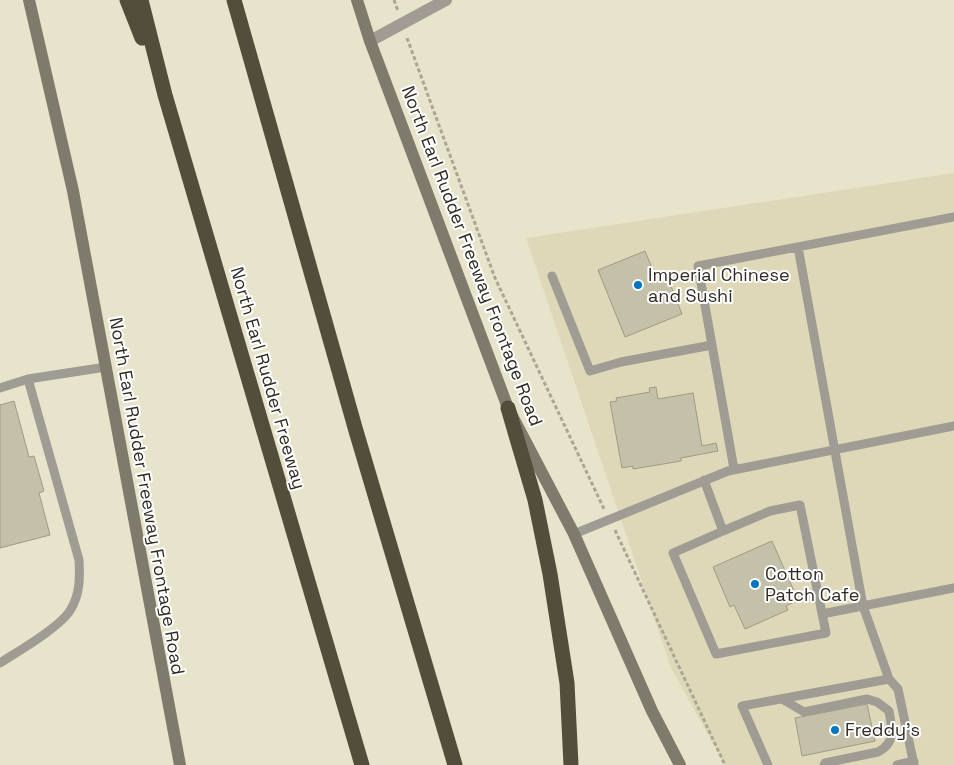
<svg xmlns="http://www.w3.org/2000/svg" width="954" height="765" font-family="'Space Grotesk',sans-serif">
<rect width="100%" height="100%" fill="#e8e3cb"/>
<path fill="#ded8b9" d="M954,173V765H725L671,668L526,238Z"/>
<path fill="#c5c0a9" stroke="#9f9a84" d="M645,251L657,280L667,276L682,314L625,337L598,270Z
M656,387L658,399L693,393L702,446L716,443L718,451L681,458V461L633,469V466L622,468L610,402L617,401L616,398L650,392L649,388Z
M14,401L29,457L34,456L44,491L39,493L50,535L0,548V405Z
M772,541L798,600L786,606L788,610L745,629L734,605L730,607L713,567Z
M867,704L875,741L802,756L795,718Z"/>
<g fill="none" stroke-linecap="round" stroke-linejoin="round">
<path stroke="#aaa693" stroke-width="3" stroke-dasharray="4 2.5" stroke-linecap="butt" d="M394,0L398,11
M407,38L495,278L604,509
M615,530L725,765"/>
<path stroke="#9f9c93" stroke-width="9" d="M798,247L863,606L889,679L898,689L914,765
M552,276L590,371L621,362L712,345
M0,388L28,379L106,367
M734,469L698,266L954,217
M704,480L723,531L673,553L716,654L826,633L800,505L770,511L723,531
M574,534L728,471L954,426
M822,614L954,588
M0,663C17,652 62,626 71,609C80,594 80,577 79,560L28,379
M782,699L804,712L867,699L877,702L889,711C892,728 896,743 878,752L825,763L824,765
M768,765L742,706L889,679
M897,765L914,761"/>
<path stroke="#9f9c93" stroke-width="12" d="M370,41L446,0"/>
<path stroke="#7e7b6c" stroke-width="12" d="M29,0L73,191L180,765
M357,0L370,41L508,408L574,534L652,711L680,765"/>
<path stroke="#534e3b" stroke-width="15" d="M127,0L142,38
M141,0L165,95L362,765
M234,0L356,431L455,765
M508,408L535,500L550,574L567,683L571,765"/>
</g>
<g fill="#0177c1" stroke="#fff" stroke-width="2">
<circle cx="638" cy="285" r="5"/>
<circle cx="755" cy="584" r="5"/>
<circle cx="835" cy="730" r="5"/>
</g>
<g text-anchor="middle" stroke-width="4" stroke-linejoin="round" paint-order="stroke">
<g font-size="18" fill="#2e2c23" stroke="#fff">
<text transform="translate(472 256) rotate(69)" y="6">North Earl Rudder Freeway Frontage Road</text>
<text transform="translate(268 378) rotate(74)" y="6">North Earl Rudder Freeway</text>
<text transform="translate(147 496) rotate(80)" y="6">North Earl Rudder Freeway Frontage Road</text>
</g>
<g font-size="18" fill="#2e2c23" stroke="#fff" text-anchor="start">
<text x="648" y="281">Imperial Chinese<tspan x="648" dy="21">and Sushi</tspan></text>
<text x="765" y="580">Cotton<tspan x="765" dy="21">Patch Cafe</tspan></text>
<text x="845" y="736">Freddy's</text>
</g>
</g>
</svg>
